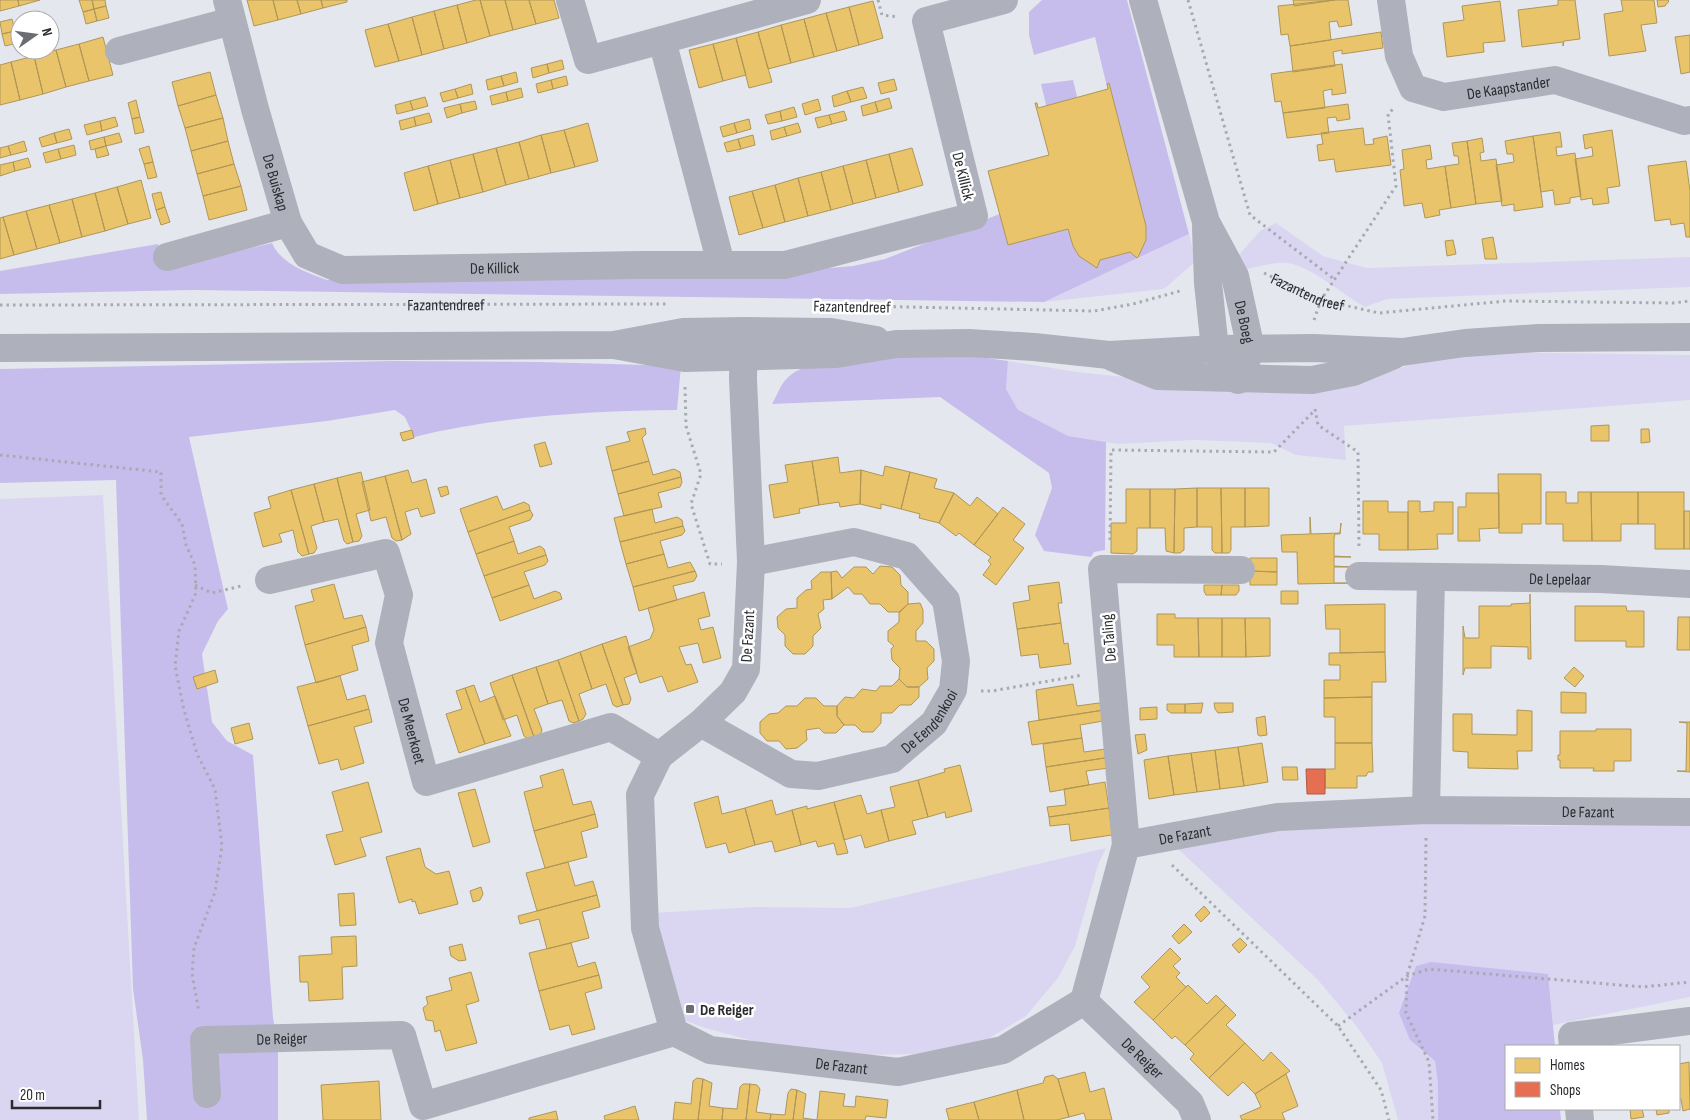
<svg xmlns="http://www.w3.org/2000/svg" width="1690" height="1120" font-family="'Sofia Sans Condensed',sans-serif">
<rect width="100%" height="100%" fill="#e4e8ee"/>
<path fill="#dad6f2" d="M1276,223L1323,256L1367,268L1690,257V287L1387,299L1365,307C1343,295 1311,266 1287,263C1276,261 1254,268 1241,270L1237,257L1260,231Z
M1189,234L1196,261L1164,289L1044,302Z
M1493,352L1690,355V400L1344,426L1346,460L1296,455L1271,443L1194,440L1118,444L1068,436L1017,410L1006,389L1008,361L1077,372L1182,383L1370,376L1436,358Z
M103,495L139,1120H0V499Z
M1413,817L1513,826L1690,824V997L1553,1025L1548,974L1525,973L1410,1040L1435,1061L1438,1084V1120H1398L1382,1063L1358,1028L1318,980L1177,848L1226,836Z
M1106,848L1098,865L1075,946L1058,978L1026,1016L988,1039L929,1054L851,1055L761,1043L705,1028L684,1020L652,913L755,907L850,908Z"/>
<path fill="#c7bded" d="M1042,0H1127L1189,234L1044,302L194,290L0,294V271L158,244L164,269L272,243C281,264 308,273 327,280L792,271L853,266L885,259L1020,206L1060,163L1041,84L1073,80L1098,181L1128,174L1095,37L1034,55L1029,35V12Z
M865,357H979L1008,361L1006,389L1018,410L1068,436L1106,442L1105,550L1094,552L1091,557L1044,551L1035,535L1052,488L1049,473L940,397L772,404C776,397 779,389 783,383C799,360 840,360 865,357Z
M392,361L541,362L681,366L677,410C590,411 500,416 414,437L405,417L395,410L327,421L189,437L228,609L218,621L202,654L212,722L227,741L253,755L273,1018L278,1042V1120H147L143,1060L133,989L116,480L0,483V369Z
M1431,962L1548,974L1555,1046H1506V1109H1560L1561,1120H1438V1084L1435,1061L1410,1040L1399,1013L1416,966Z"/>
<path fill="#e9c46a" stroke="#af9658" d="M0,0H18L19,6L0,11Z
M18,0H40L19,6Z
M79,0H92L94,9L83,12Z
M92,0H105L106,6L94,9Z
M247,0H273L278,20L254,26Z
M273,0H297L301,14L278,20Z
M297,0H321L323,8L301,14Z
M321,0H347V2L323,8Z
M476,0H480L490,36L467,43L457,5Z
M480,0H505L513,30L490,36Z
M505,0H529L536,24L513,30Z
M529,0H554L559,18L536,24Z
M1293,0H1335L1294,6Z
M1335,0H1348L1352,25L1339,27L1337,21L1329,22L1331,40L1290,46L1288,34L1281,35L1278,6Z
M1558,0H1575L1580,39L1564,41L1563,46V42L1522,47L1518,10L1558,5Z
M1621,0H1654L1657,23L1641,25L1646,51L1609,56L1604,14L1623,11Z
M1657,0H1668L1669,1L1665,6L1658,7Z
M873,1L883,38L859,45L849,7Z
M1500,1L1505,41L1483,43L1484,52L1447,57L1443,23L1464,20L1462,6Z
M457,5L467,43L444,49L434,11Z
M106,6L109,18L97,21L94,9Z
M849,7L859,45L837,51L826,13Z
M94,9L97,21L86,24L83,12Z
M434,11L444,49L422,55L412,17Z
M826,13L837,51L814,57L804,19Z
M412,17L422,55L399,61L388,24Z
M12,19L15,31L2,34L0,22Z
M804,19L814,57L791,63L781,25Z
M388,24L399,61L375,67L365,30Z
M781,25L791,63L768,69L758,32Z
M15,31L18,43L5,46L2,34Z
M758,32L772,82L749,88L736,38Z
M1381,32L1383,48L1342,54V50L1333,52L1335,66L1293,72L1290,46Z
M1690,35V72L1681,74L1675,37Z
M103,37L113,75L89,81L79,44Z
M736,38L746,75L723,81L713,44Z
M79,44L89,81L66,87L56,50Z
M713,44L723,81L699,88L689,50Z
M56,50L66,87L43,94L34,56Z
M34,56L43,94L20,100L11,62Z
M562,60L564,69L549,73L547,64Z
M11,62L20,100L0,105V65Z
M547,64L549,73L533,78L531,68Z
M1342,64L1346,93L1332,95V89L1323,91L1325,108L1283,113L1281,101L1275,102L1271,74Z
M210,72L216,95L178,106L172,82Z
M516,72L518,82L504,86L501,76Z
M501,76L504,86L488,90L486,80Z
M566,76L568,85L553,89L551,80Z
M894,79L897,90L881,94L878,83Z
M551,80L553,89L538,93L536,84Z
M1109,83L1146,226V240L1139,255L1137,258L1130,252L1100,260L1097,268L1079,256L1073,246L1068,229L1008,245L988,171L1049,155L1035,103H1037L1038,108L1108,89L1107,84Z
M471,84L473,94L458,98L455,89Z
M863,87L867,98L851,102L847,91Z
M521,88L523,97L508,101L506,92Z
M455,89L458,98L443,102L440,93Z
M847,91L851,102L834,107L832,96Z
M506,92L508,101L492,105L490,96Z
M216,95L223,118L185,128L178,106Z
M425,97L428,106L413,110L410,101Z
M889,98L892,108L878,112L875,102Z
M818,99L821,110L805,115L802,104Z
M136,100L140,117L132,119L128,103Z
M410,101L413,110L397,114L395,105Z
M475,101L477,109L462,113L460,104Z
M875,102L878,112L863,116L861,106Z
M460,104L462,113L447,118L444,108Z
M1348,104L1350,119L1337,121L1336,117L1327,118L1329,133L1287,138L1283,113Z
M794,107L797,117L782,121L780,111Z
M780,111L782,121L768,124L765,115Z
M844,111L847,120L832,124L829,115Z
M429,113L432,122L416,126L414,117Z
M829,115L832,124L818,128L815,118Z
M115,117L118,126L102,131L100,121Z
M140,117L144,132L135,134L132,119Z
M414,117L416,126L401,130L399,121Z
M223,118L228,141L191,151L185,128Z
M749,119L751,129L737,133L734,123Z
M100,121L102,131L87,135L84,125Z
M588,123L598,161L575,167L564,130Z
M734,123L737,133L723,137L720,127Z
M798,123L801,132L787,136L784,127Z
M784,127L787,136L772,140L770,131Z
M1363,128L1365,145L1374,144L1373,139L1387,136L1391,165L1336,172L1334,159L1319,161L1317,145L1323,144L1321,133Z
M69,129L72,139L57,143L54,133Z
M564,130L575,167L551,173L541,135Z
M1612,130L1620,186L1607,188L1609,203L1593,205L1592,198L1581,200L1575,159L1593,156L1592,147L1585,149L1583,135Z
M1560,132L1562,147H1556L1557,156L1575,153L1581,196L1570,198V203L1555,205L1553,190L1541,192L1533,136Z
M54,133L57,143L42,147L39,138Z
M119,133L122,142L106,146L104,137Z
M541,135L551,173L529,179L519,142Z
M753,135L755,145L741,149L738,139Z
M1533,136L1543,207L1514,211V204L1502,206L1496,165L1514,162L1513,154H1507L1505,141Z
M104,137L106,146L91,150L89,141Z
M1482,138L1484,152L1480,153L1481,161L1496,159L1502,201L1476,204L1467,141Z
M738,139L741,149L727,152L724,143Z
M24,141L27,151L11,155L8,146Z
M228,141L234,164L197,174L191,151Z
M1467,141L1476,204L1451,208L1445,166L1459,164L1458,156H1454L1452,143Z
M519,142L529,179L506,185L496,148Z
M74,145L76,155L61,159L58,149Z
M1430,145L1432,159L1426,160L1427,169L1445,166L1451,208L1439,210L1440,215L1425,218L1422,203L1404,206L1400,170L1404,169L1402,150Z
M8,146L11,155L0,158V148Z
M106,146L109,155L97,158L95,149Z
M149,146L153,162L144,164L139,149Z
M496,148L506,185L483,192L473,154Z
M912,148L923,185L899,192L889,154Z
M58,149L61,159L46,163L43,153Z
M473,154L483,192L460,198L450,160Z
M889,154L899,192L876,198L866,160Z
M28,158L31,167L15,171L13,162Z
M450,160L460,198L438,204L428,166Z
M866,160L876,198L853,204L843,166Z
M1686,161L1690,191V237H1686L1684,223L1671,225L1670,219L1655,221L1648,166Z
M13,162L15,171L0,176V165Z
M153,162L157,177L148,179L144,164Z
M234,164L241,186L203,196L197,174Z
M428,166L438,204L414,211L404,173Z
M843,166L853,204L831,210L821,172Z
M821,172L831,210L808,216L798,178Z
M798,178L808,216L785,222L775,185Z
M141,180L151,218L128,224L117,187Z
M775,185L785,222L763,228L752,191Z
M241,186L247,210L209,220L203,196Z
M117,187L128,224L105,231L95,193Z
M752,191L763,228L739,235L729,197Z
M161,192L165,207L156,210L152,194Z
M95,193L105,231L82,237L72,199Z
M72,199L82,237L60,243L49,205Z
M49,205L60,243L37,249L26,211Z
M165,207L170,222L161,225L156,210Z
M26,211L37,249L14,255L3,217Z
M3,217L14,255L0,259V218Z
M1493,237L1497,259H1485L1482,239Z
M1453,240L1456,254L1447,256L1445,241Z
M1609,425V441H1591V426Z
M645,428L646,434L642,438L649,461L612,471L606,447L630,441L627,432Z
M1641,429H1649L1650,442L1641,443Z
M412,430L414,438L403,441L400,433Z
M545,442L552,464L540,467L534,445Z
M838,457L840,473L861,470L860,504L840,507L839,502L819,505L812,461Z
M649,461L653,475L674,469L680,472L681,477L618,494L612,471Z
M812,461L819,505L799,509L800,513L774,518L769,485L788,482L785,465Z
M885,466L910,472L901,509L881,504V509L860,504L861,470L883,476Z
M408,470L412,483L426,479L435,513L421,517L418,508L405,512L411,534L402,540L385,476Z
M361,472L370,510L356,514L362,536L359,541L353,542L337,478Z
M910,472L937,479L934,488L954,493L939,523L919,518L920,514L901,509Z
M1498,474H1541V524H1522V533H1499Z
M385,476L402,540L396,541L392,538L386,517L371,521L362,482Z
M681,477L682,482L680,487L658,493L662,507L624,516L618,494Z
M337,478L353,542L347,544L344,541L338,519L324,522L314,484Z
M314,484L324,522L311,526L317,548L314,553L309,554L291,490Z
M447,486L449,494L441,497L438,488Z
M1197,488V527L1184,528V550L1180,553H1174L1175,489Z
M1197,488H1221L1222,553H1215L1212,550V527H1197Z
M1221,488H1245V527H1231V550L1229,553H1222Z
M1245,488H1269V526L1245,527Z
M1126,489H1150V528H1137V551L1133,554L1111,553V523H1126Z
M1150,489H1175L1174,553L1166,551L1165,528H1150Z
M291,490L309,554L302,556L298,552L293,530L279,534L282,542L263,547L254,513L271,508L268,497Z
M1546,492H1566V503H1578V492H1591L1592,541H1563V524H1546Z
M1591,492H1638V524H1621V541H1592Z
M1638,492H1684V549H1655V524H1638Z
M954,493L970,506L977,497L998,514L974,545L959,533L956,536L939,523Z
M1466,493H1499V528L1479,529L1480,541H1458V507H1466Z
M497,496L503,510L524,502L529,505L530,510L468,532L460,509Z
M1363,501H1388V512H1408V550H1379V534H1363Z
M1408,501H1420V512L1434,511V502H1453V534H1437L1438,549L1408,550Z
M1003,507L1025,524L1013,540L1024,548L996,585L983,575L991,564L988,561L991,557L974,545Z
M652,509L655,523L677,517L682,520L683,526L620,542L614,518Z
M530,510L533,515L530,520L509,527L514,541L476,554L468,532Z
M1684,511H1690V549H1684Z
M1310,517L1311,534L1340,533L1341,523L1340,534H1335L1334,538V556L1351,557H1334V566L1351,567H1334V583H1352L1298,584L1297,552H1282L1281,535L1310,534Z
M683,526L685,531L682,535L660,541L664,554L626,564L620,542Z
M514,541L518,554L540,546L544,549L546,555L484,576L476,554Z
M664,554L668,568L690,562L695,571L633,587L626,564Z
M546,555L548,561L545,565L524,572L529,585L492,598L484,576Z
M1250,558H1277V572L1250,571Z
M880,566L892,567L900,575L901,585L908,592V604L900,612H888L880,604H870L862,594H854L848,587L832,599L831,572L837,571L842,578L854,567H866L873,574Z
M695,571L697,576L694,581L673,586L677,600L639,611L633,587Z
M1250,571L1277,572V585H1250Z
M821,572H831L832,599L823,600L824,609L818,614L821,628L813,636V646L805,654H793L785,646V635L778,628L777,617L786,609L797,608V598L806,590L812,589L811,581Z
M1059,582L1062,603H1058L1061,623L1017,629L1013,603L1030,600L1028,586Z
M334,584L344,619L362,615L366,627L305,645L295,606L314,601L311,590Z
M529,585L534,599L555,591L560,593L562,599L500,621L492,598Z
M1204,585H1222L1221,595H1206L1204,591Z
M1222,585H1239V591L1236,595H1221Z
M1281,591H1298V604H1281Z
M704,592L710,616L698,619L701,630L713,627L721,658L703,663L698,643L679,647L686,665L691,664L698,682L668,692L662,676L640,683L628,647L650,639L654,630L648,608Z
M1530,594L1531,659H1528V647L1491,646V668H1465L1463,675V626L1465,638H1479V606H1511V604L1530,603Z
M920,603L923,610V623L916,631V641H926L934,649V661L927,668L928,679L919,687H907L899,679L900,668L892,660L891,649L894,646L888,641V631L899,622V612L908,604Z
M1385,604V652L1340,653V629H1326L1325,605Z
M1575,606H1626L1627,611H1644V647H1626V641H1575Z
M1157,614H1175V618H1198L1199,657H1174V645H1157Z
M1678,617H1690V650H1677Z
M1198,618H1222V657H1199Z
M1222,618H1245L1246,657H1222Z
M1245,618H1270V656L1246,657Z
M1061,623L1064,644L1068,643L1071,664L1040,668L1038,654L1021,656L1017,629Z
M366,627L369,641L352,646L358,670L316,683L305,645Z
M626,636L637,673L624,678L631,699L629,704L623,705L602,644Z
M602,644L623,705L617,707L613,705L606,684L592,689L580,652Z
M580,652L592,689L579,694L586,714L583,719L579,721L558,660Z
M1385,652L1386,682H1372V697L1324,698V680H1340V665H1329V653Z
M558,660L579,721L573,723L569,721L562,700L548,704L536,667Z
M536,667L548,704L534,709L542,730L540,735L534,737L512,675Z
M1574,667L1584,676L1575,687L1564,678Z
M215,670L218,682L197,689L193,677Z
M512,675L534,737L528,739L524,736L517,715L503,720L490,683Z
M340,676L347,700L365,695L369,709L308,726L297,687Z
M899,679L907,687H919V697L911,705H900L892,713H881V723L873,732H862L855,725H844L837,716V706L845,697L854,698L862,689L876,691L880,686H892Z
M1073,684L1077,706L1099,703L1104,706V710L1039,720L1036,690Z
M474,685L480,702L495,696L511,736L485,744L465,688Z
M465,688L485,744L459,753L446,714L462,709L456,691Z
M1561,692L1586,693V713H1561Z
M1372,697V743H1335V717H1324V698Z
M805,698H816L824,706H837V716L844,725L836,733H824L819,728L806,730L807,740L797,748L786,749L779,741H767L760,733V722L769,714L778,713L786,706H797Z
M1203,703L1201,713H1185V704Z
M1214,703H1233V712L1218,713L1215,709Z
M1167,704H1185V713H1171L1167,710Z
M1157,707V719L1140,720V708Z
M369,709L372,722L354,727L364,763L341,770L338,759L319,764L308,726Z
M1104,710L1103,721L1080,725L1082,738L1032,745L1028,722Z
M1517,710L1532,711V751H1517L1518,769L1468,768V752L1453,751V714H1472V734L1517,735Z
M1265,716L1267,735L1260,736L1258,735L1256,718Z
M1679,722H1690V772L1677,771H1686L1687,723Z
M249,723L253,739L235,744L231,728Z
M1596,729H1631V761H1614V771H1593L1594,768H1560V760H1558V755H1560V731H1596Z
M1145,734L1147,750L1138,754L1135,735Z
M1082,738L1084,752L1106,749L1111,757L1046,767L1043,744Z
M1262,743L1268,782L1244,786L1238,747Z
M1335,743H1372L1373,772H1368L1366,776H1357V788H1325V769H1335Z
M1238,747L1244,786L1220,789L1215,750Z
M1215,750L1220,789L1197,792L1191,753Z
M1191,753L1197,792L1174,795L1168,756Z
M1168,756L1174,795L1149,799L1144,760Z
M1111,757L1109,768L1086,771L1089,785L1050,792L1046,767Z
M960,765L972,811L946,818L945,812L928,817L918,780L945,772L944,769Z
M1282,767H1297L1298,780H1283Z
M563,769L573,805L591,801L595,814L534,831L524,792L543,787L540,776Z
M918,780L928,817L912,821L916,834L889,841L881,810L895,807L890,787Z
M368,782L382,832L360,838L366,856L335,865L326,835L343,831L332,792Z
M1105,782L1109,808L1049,817L1047,807L1066,805L1064,789Z
M475,789L490,842L473,847L458,793Z
M861,795L867,814L881,810L889,841L865,848L861,835L844,840L834,802Z
M718,796L722,814L745,808L755,845L729,853L726,843L706,848L694,803Z
M772,800L776,815L792,810L801,845L775,852L772,841L755,845L745,808Z
M834,802L848,853L837,855L834,843L818,847L816,841L801,845L792,810L807,806V809Z
M1109,808L1112,835L1071,841L1069,824L1050,826L1049,817Z
M595,814L598,827L581,832L587,857L545,868L534,831Z
M420,848L425,867L436,874L449,871L458,904L419,914L415,901L412,902V899L399,903L386,857Z
M568,862L575,886L593,881L597,895L537,911L526,873Z
M481,887L483,894L480,900L473,902L470,891Z
M354,893L356,925L340,926L338,894Z
M597,895L600,907L582,912L589,938L547,949L539,919L520,924L518,916Z
M1204,906L1210,913L1201,922L1195,915Z
M1184,924L1192,932L1179,944L1172,936Z
M356,936L357,966L342,967L343,999L309,1001L308,982H300L299,956L332,954L331,937Z
M1240,938L1247,945L1239,953L1232,945Z
M571,943L578,967L595,962L599,975L539,991L529,953Z
M462,944L466,960L459,961L451,956L449,947Z
M1170,948L1181,959L1173,966L1180,973L1176,977L1186,987L1153,1020L1134,1002L1150,987L1141,977Z
M471,972L479,1001L466,1005L477,1043L446,1051L440,1030L435,1032L433,1021L426,1020L423,1008L428,1004L426,997L452,990L449,978Z
M599,975L602,988L585,993L595,1029L572,1035L569,1025L550,1030L539,991Z
M1188,985L1207,1004L1216,995L1226,1005L1185,1045L1175,1036L1172,1039L1153,1020Z
M1226,1005L1236,1015L1226,1025L1245,1043L1209,1078L1190,1059L1194,1054L1185,1045Z
M1245,1043L1263,1061L1271,1052L1290,1071L1255,1094L1243,1082L1228,1096L1209,1078Z
M1689,1062L1690,1109L1683,1111L1681,1099H1679V1064Z
M1085,1072L1090,1092L1104,1088L1112,1120H1086L1084,1113L1069,1117L1058,1079Z
M1286,1074L1298,1106L1282,1113L1285,1120H1242L1240,1116L1261,1107L1255,1094Z
M1053,1075L1058,1079L1069,1117L1057,1120H1024L1017,1090L1043,1083L1045,1077Z
M697,1078L703,1079L698,1120H673L675,1102L691,1104L693,1081Z
M703,1079L712,1083L709,1106L723,1108L722,1120H698Z
M379,1081L381,1120H323L321,1085Z
M743,1084H750L746,1120H722L723,1108L737,1109L740,1087Z
M750,1084L757,1085L760,1089L756,1112L771,1114L770,1120H746Z
M791,1089L797,1090L793,1120H770L771,1114L785,1115L788,1093Z
M797,1090L806,1094L803,1118L817,1120H793Z
M1017,1090L1024,1120H979L974,1102Z
M820,1091L845,1094L843,1106L855,1107L856,1096L888,1100L886,1118L866,1116L865,1120H817Z
M974,1102L979,1120H949L946,1109Z
M635,1106L639,1120H605L604,1116Z
M1630,1109H1642L1644,1117L1631,1119Z
M1656,1109H1669V1113L1657,1115Z
M556,1111L558,1120H529V1118Z"/>
<path fill="#e76f51" stroke="#ae5b47" d="M1306,769H1325V794H1307Z"/>
<g fill="none" stroke-linecap="round" stroke-linejoin="round">
<g stroke="#a8aab2" stroke-width="3" stroke-dasharray="2.5 4" stroke-linecap="butt">
<path d="M878,0L882,15L898,17"/>
<path d="M1188,0L1250,215L1334,279"/>
<path id="s1" d="M1264,273L1321,300L1379,313L1506,301L1673,303L1690,301"/>
<path id="s2" d="M0,305L668,304"/>
<path d="M861,306L1094,311L1133,304L1180,291"/>
<path d="M1314,320L1321,300L1396,186L1388,114L1394,108"/>
<path d="M685,387L686,426L701,474L691,504L710,564H722"/>
<path d="M1315,409L1318,425L1358,452L1359,547"/>
<path d="M0,455L161,472V495L182,524L186,545L195,565L196,593L179,631L175,666L184,710L197,754L215,789L222,846L215,892L194,948L192,974L199,1012"/>
<path d="M1110,540L1111,450L1274,452L1315,410"/>
<path d="M195,585L212,593L241,586"/>
<path d="M981,691H992L1083,675"/>
<path d="M1426,838L1425,916L1407,976L1406,1013L1429,1062L1433,1120"/>
<path d="M1172,865L1338,1026L1381,1090L1389,1120"/>
<path d="M1338,1026L1407,976L1429,969L1643,987L1690,982"/>
</g>
<g stroke="#aeb1bc" stroke-width="28">
<path id="s3" d="M227,0L255,109L288,223L307,255L342,270L639,265H785L974,216L926,21L1004,0"/>
<path d="M570,0L588,60L662,40"/>
<path id="s4" d="M1143,0L1206,222L1235,276L1251,349L1238,380"/>
<path id="s5" d="M1391,0L1399,56L1413,88L1444,97L1555,80L1684,121L1690,120"/>
<path d="M119,51L232,21"/>
<path d="M1206,228L1208,283L1215,349L1226,364"/>
<path d="M167,257L288,223"/>
<path d="M721,264L662,40L807,0"/>
<path id="s6" d="M744,331L743,379L751,562L746,669L733,692L701,723L659,756L640,795L645,928L674,1032L710,1050L898,1072L1003,1050L1084,1001L1126,845L1278,817L1426,810L1690,812"/>
<path d="M614,345L685,358L836,354L896,344L969,343L1034,347L1109,355L1215,349L1314,348L1402,352L1465,343L1538,338L1690,337"/>
<path d="M0,348L614,345L683,332L744,331L831,332L876,340"/>
<path d="M1112,357L1158,376L1312,380L1353,372L1394,355"/>
<path id="s7" d="M1359,576L1601,579L1690,584"/>
<path id="s8" d="M269,580L386,553L399,595L389,643L426,782L611,727L659,756"/>
<path id="s9" d="M701,723L791,774L818,776L892,759L934,723L953,690L956,661L946,600L907,556L854,542L751,562"/>
<path d="M1426,810L1431,578"/>
<path d="M1126,845L1102,569L1241,570"/>
<path id="s10" d="M1084,1001L1190,1103L1197,1120"/>
<path d="M1573,1046L1572,1036L1690,1021"/>
<path id="s11" d="M207,1094L204,1040L402,1035L423,1106L674,1032"/>
<path d="M1579,1109L1580,1120"/>
</g>
</g>
<rect fill="#6a6d72" stroke="#fff" stroke-width="2" x="685" y="1004" width="10" height="10" rx="2.5"/>
<g text-anchor="middle" stroke-width="5" stroke-linejoin="round" paint-order="stroke">
<g font-size="16" fill="#292b2f" stroke="#fff">
<text dy="6" stroke="none"><textPath href="#s5" startOffset="189">De Kaapstander</textPath></text>
<text transform="translate(964 176) rotate(76)" y="6">De Killick</text>
<text dy="6" stroke="none"><textPath href="#s3" startOffset="189">De Buiskap</textPath></text>
<text dy="6" stroke="none"><textPath href="#s3" startOffset="459">De Killick</textPath></text>
<text dy="6" stroke="none"><textPath href="#s1" startOffset="48">Fazantendreef</textPath></text>
<text dy="6" stroke="none"><textPath href="#s2" startOffset="446">Fazantendreef</textPath></text>
<text transform="translate(852 306) rotate(1)" y="6">Fazantendreef</text>
<text dy="6" stroke="none"><textPath href="#s4" startOffset="339">De Boeg</textPath></text>
<text dy="6" stroke="none"><textPath href="#s7" startOffset="201">De Lepelaar</textPath></text>
<text transform="translate(747 636) rotate(-87)" y="6">De Fazant</text>
<text transform="translate(1108 638) rotate(-95)" y="6">De Taling</text>
<text dy="6" stroke="none"><textPath href="#s9" startOffset="260">De Eendenkooi</textPath></text>
<text dy="6" stroke="none"><textPath href="#s8" startOffset="304">De Meerkoet</textPath></text>
<text dy="6" stroke="none"><textPath href="#s6" startOffset="1805">De Fazant</textPath></text>
<text dy="6" stroke="none"><textPath href="#s6" startOffset="1400">De Fazant</textPath></text>
<text dy="6" stroke="none"><textPath href="#s11" startOffset="132">De Reiger</textPath></text>
<text dy="6" stroke="none"><textPath href="#s10" startOffset="82">De Reiger</textPath></text>
<text dy="6" stroke="none"><textPath href="#s6" startOffset="920">De Fazant</textPath></text>
</g>
<g font-size="16" font-weight="bold" fill="#292b2f" stroke="#fff" text-anchor="start">
<text x="700" y="1015">De Reiger</text>
</g>
</g>
<rect x="1505" y="1045" width="175" height="65" fill="#ffffff" stroke="#a9aaac"/>
<rect x="1515" y="1058" width="25" height="15" fill="#e9c46a" stroke="#a9aaac"/>
<text x="1550" y="1070" font-size="15" fill="#292b2f">Homes</text>
<rect x="1515" y="1082" width="25" height="15" fill="#e76f51" stroke="#a9aaac"/>
<text x="1550" y="1095" font-size="15" fill="#292b2f">Shops</text>
<g transform="translate(35 35) rotate(76)"><circle r="24" fill="#ffffff" stroke="#a9aaac"/>
<path d="M0-4L9 19L0 12L-9 19Z" fill="#6a6d72"/>
<text y="-8" font-size="14" font-weight="bold" text-anchor="middle" fill="#292b2f">N</text>
</g>
<path d="M12 1100v8h88v-8" fill="none" stroke="#292b2f" stroke-width="2.5"/>
<text x="20" y="1100" font-size="15" fill="#292b2f" stroke="#ffffff" stroke-width="4" paint-order="stroke">20 m</text>
</svg>
